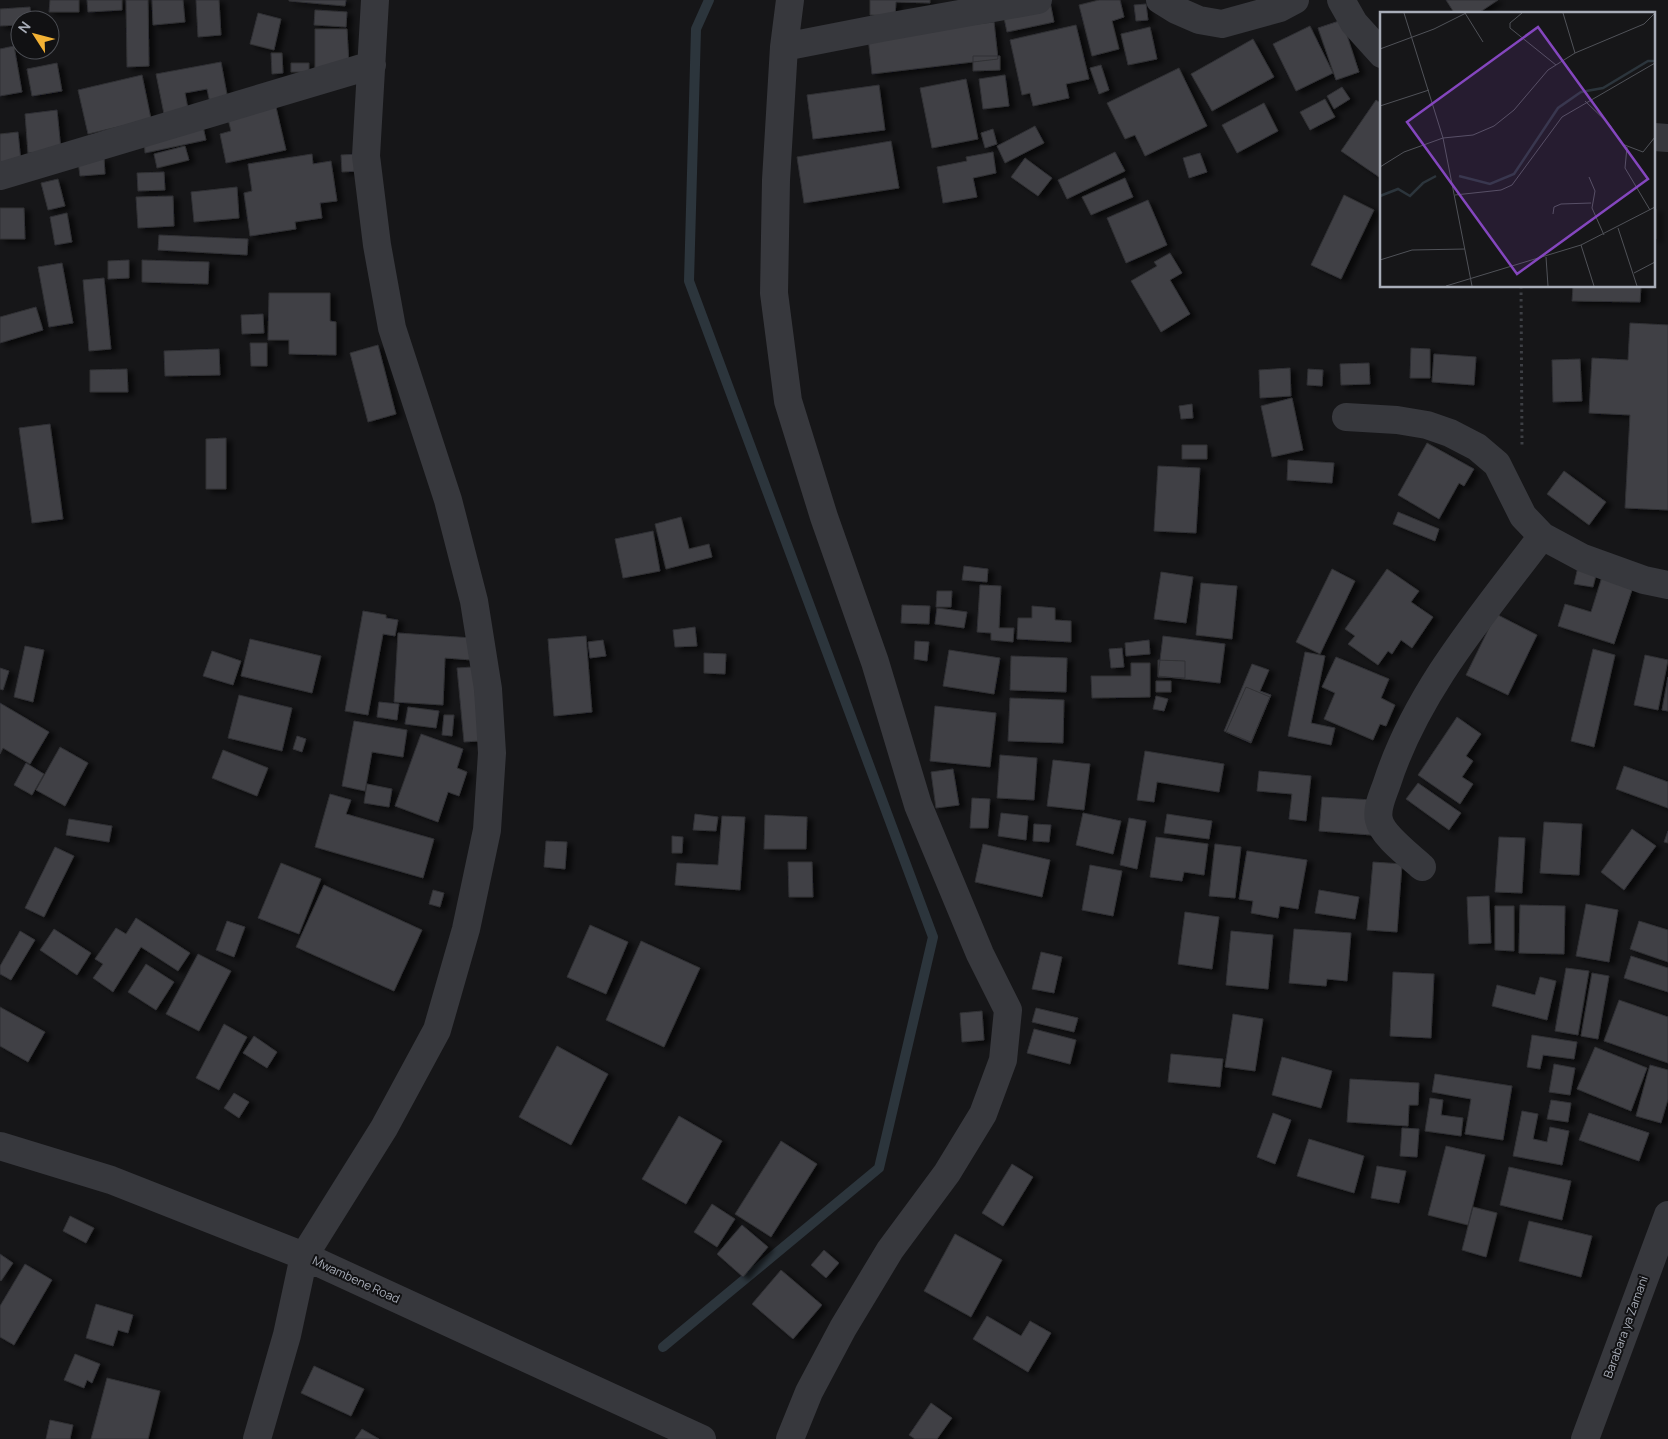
<svg xmlns="http://www.w3.org/2000/svg" width="1668" height="1439" font-family="Manrope,sans-serif">
<defs>
<filter id="shadow"><feDropShadow dx="5.5" dy="3" stdDeviation="2.5" flood-color="#0009"/></filter>
</defs>
<rect width="100%" height="100%" fill="#161618"/>
<g fill="none" stroke-linecap="round" stroke-linejoin="round">
<path stroke="#2c353c" stroke-width="10" d="M663,1347L879,1168L933,937L689,281L696,29L709,0"/>
</g>
<path fill="#404145" stroke="#303034" filter="url(#shadow)" d="M50,0H79V12H49Z
M87,0H122V10L88,12Z
M126,0H148L149,66L127,67Z
M152,0H183L185,22L153,25Z
M196,0H219L221,35L198,37Z
M289,0H346L345,6L289,1Z
M870,0H930V3L896,2L895,16L870,15Z
M1099,0H1120L1124,17L1112,21L1119,49L1092,56L1079,5Z
M1446,0H1498L1477,14H1455Z
M1050,2L1054,22L1007,32L1003,13Z
M1146,4L1148,20L1136,21L1134,5Z
M30,7L31,20H20V25L0,26V9Z
M315,10L347,12L346,27L314,25Z
M258,13L281,19L274,50L250,44Z
M1342,20L1359,72L1336,80L1318,28Z
M994,22L998,59L872,74L868,37Z
M1076,25L1089,79L1066,84L1069,98L1033,106L1030,93L1022,95L1010,40Z
M1310,26L1333,73L1296,91L1273,44Z
M1150,27L1157,59L1128,65L1121,34Z
M315,29H347L349,66L315,69Z
M1253,39L1274,77L1212,111L1191,74Z
M14,46L22,92L0,96V49Z
M20,50H37L21,53Z
M271,53H282L283,73L272,74Z
M973,56H1000V70L973,71Z
M221,62L228,100L210,103L207,89L185,93L188,109L164,114L156,74Z
M57,63L62,91L32,96L27,69Z
M291,63H309V72H291Z
M1101,65L1109,90L1099,94L1090,68Z
M1179,68L1207,126L1145,156L1135,135L1125,139L1107,103Z
M142,75L151,119L88,134L78,90Z
M1005,75L1009,106L983,109L979,79Z
M966,79L978,139L932,148L920,88Z
M879,85L885,130L813,139L807,95Z
M1342,87L1350,99L1334,109L1327,96Z
M1325,99L1335,117L1310,130L1300,112Z
M1376,100L1382,104V179L1341,151Z
M275,103L286,150L226,163L220,134L231,131L227,115Z
M1264,103L1278,131L1237,153L1222,125Z
M57,110L61,150L28,153L25,114Z
M202,122L206,140L145,153L144,138Z
M1035,126L1044,143L1005,163L997,146Z
M993,129L997,144L985,148L981,133Z
M18,132L21,162L0,164V134Z
M891,141L899,188L804,203L797,157Z
M185,146L189,160L157,168L154,154Z
M993,152L996,173L973,178L977,197L943,203L937,167L967,161L966,157Z
M1115,152L1125,171L1067,199L1058,180Z
M1200,153L1207,172L1189,178L1183,158Z
M312,154L313,164L331,161L337,201L320,203L322,218L295,222L296,229L250,236L244,193L252,191L248,164Z
M359,154L360,171L342,172L341,155Z
M104,158L105,174L80,176L78,161Z
M1025,158L1052,178L1038,196L1011,177Z
M164,172L165,190L138,191L137,173Z
M1125,178L1133,197L1091,215L1082,197Z
M58,179L65,206L48,210L41,183Z
M237,187L239,218L194,222L191,192Z
M1344,195L1374,210L1341,279L1311,265Z
M173,196L174,226L138,228L136,197Z
M1148,200L1167,245L1126,263L1107,218Z
M0,208H24L25,239H0Z
M1654,209H1656V239H1654Z
M67,213L72,242L55,245L50,217Z
M159,235L248,239L247,255L158,250Z
M1170,253L1182,273L1170,280L1190,314L1161,332L1131,281L1157,266L1154,262Z
M129,260V278L108,279V261Z
M142,260L209,262L208,284L142,282Z
M62,263L73,323L49,327L38,267Z
M104,278L111,349L89,351L83,280Z
M1573,286H1641L1640,302L1572,301Z
M269,293H330V321L336,322V355L289,354V340H268Z
M36,307L43,330L0,343V317Z
M263,314L264,333L242,334L241,315Z
M1630,323L1668,325V510L1625,508L1630,415L1589,413L1592,358L1628,360Z
M250,343H267V366H251Z
M378,345L396,414L368,422L350,353Z
M1411,348L1430,349V378H1410Z
M219,349L220,375L165,376L164,351Z
M1434,354L1476,357L1474,385L1432,382Z
M1580,359L1582,401L1553,402L1552,360Z
M1369,363L1370,384L1341,385L1340,364Z
M1290,368L1291,396L1260,398L1259,370Z
M127,369L128,392H90V370Z
M1308,369L1323,370L1322,386L1307,385Z
M1292,398L1303,450L1272,457L1261,406Z
M1192,404L1193,418L1181,419L1179,406Z
M50,424L63,519L32,523L19,428Z
M226,438V489H206V439Z
M1427,443L1474,469L1464,486L1459,483L1439,519L1398,495Z
M1182,445H1207V459H1182Z
M1288,460L1334,463L1332,483L1287,480Z
M1158,466L1200,468L1196,533L1154,531Z
M1564,471L1606,502L1589,525L1547,494Z
M1398,512L1439,529L1435,541L1393,524Z
M681,517L689,549L709,544L712,557L666,569L655,524Z
M653,531L660,571L623,578L615,539Z
M964,566L988,569L987,582L962,580Z
M1578,567L1597,571L1593,587L1574,584Z
M1332,569L1355,581L1320,654L1296,642Z
M1387,569L1419,591L1411,602L1433,617L1412,648L1401,640L1392,654L1388,651L1378,665L1348,644L1355,636L1345,629Z
M1161,572L1193,577L1186,623L1154,619Z
M1602,577L1633,587L1614,644L1558,626L1565,604L1591,612Z
M1201,583L1237,586L1232,639L1196,635Z
M980,585L1001,586L999,628H1014L1013,642L991,640V633L977,632Z
M937,591H952L951,607H936Z
M902,605L930,606L929,624L901,623Z
M1032,606L1055,608V620L1071,621V642L1017,639L1018,618H1032Z
M937,608L967,612L964,628L935,624Z
M363,611L386,615V618L398,620L395,636L383,634L368,715L345,711Z
M1496,614L1537,635L1508,695L1466,675Z
M695,627L697,646L675,647L673,630Z
M398,633L473,638L471,660L445,658L443,705L394,702Z
M586,636L592,712L554,716L548,639Z
M1163,636L1225,644L1220,683L1158,676Z
M250,639L321,656L312,693L241,676Z
M603,640L606,656L590,658L588,642Z
M1149,640L1150,654L1126,656L1125,643Z
M915,641L929,642L927,661L914,659Z
M25,646L44,650L33,702L14,697Z
M1122,648L1124,667L1111,668L1109,649Z
M1593,649L1615,655L1594,747L1571,741Z
M949,650L1000,658L994,694L943,686Z
M212,651L241,661L233,685L203,676Z
M1305,652L1325,656L1311,723L1335,728L1331,745L1288,736Z
M704,653L726,654L725,674L704,673Z
M1645,655L1668,660L1658,710L1634,705Z
M1011,656L1067,658L1066,692L1010,690Z
M1336,657L1389,679L1381,698L1395,705L1386,726L1380,724L1373,740L1324,719L1335,693L1322,687Z
M1158,660L1185,661V678L1158,677Z
M1131,663H1150V697L1092,698L1091,676H1131Z
M1252,664L1269,670L1260,691L1271,695L1251,742L1224,731Z
M473,667L479,741L464,742L457,668Z
M0,668L9,671L3,690L0,689Z
M1668,677V711L1662,710Z
M1156,681H1171V692H1156Z
M1246,687L1270,697L1251,743L1226,732Z
M239,695L292,708L282,751L228,738Z
M1156,696L1168,699L1164,711L1153,709Z
M1010,698L1064,700L1063,743L1008,741Z
M379,702L399,704L397,720L377,717Z
M0,703L49,732L30,764L3,748L0,754Z
M935,706L996,713L990,767L930,761Z
M408,707L439,711L436,728L405,724Z
M444,715H454L452,736L442,735Z
M1457,717L1481,734L1466,756L1473,761L1462,777L1473,784L1460,804L1418,775Z
M354,721L407,730L403,757L372,752L365,791L342,786Z
M421,734L463,749L457,768L467,772L459,796L448,792L438,822L395,806Z
M297,736L306,739L302,752L293,749Z
M60,747L88,763L65,806L36,790Z
M223,750L268,768L257,796L212,778Z
M1145,751L1224,764L1219,792L1157,782L1154,802L1137,800Z
M1000,755L1037,758L1034,800L997,798Z
M1053,760L1090,764L1084,810L1047,806Z
M26,763L44,774L32,795L14,785Z
M1624,766L1668,782V808L1616,789Z
M953,769L959,805L936,808L931,772Z
M1259,771L1311,776L1306,821L1289,819L1292,794L1257,791Z
M1418,783L1461,813L1449,830L1406,799Z
M367,784L392,789L389,807L364,803Z
M330,794L351,800L346,814L434,839L423,878L315,847Z
M1322,797L1373,800L1371,835L1319,831Z
M972,798L990,799L988,828H970Z
M1001,813L1028,816L1026,840L998,836Z
M1083,813L1121,821L1113,854L1076,845Z
M695,814L718,817L716,831L693,830Z
M1167,814L1212,821L1209,839L1164,833Z
M765,815L807,817L806,849H764Z
M722,816L745,817L740,890L675,885L677,863L718,865Z
M1129,818L1146,821L1137,869L1120,865Z
M69,819L112,826L109,842L66,835Z
M1544,822L1582,824L1579,875L1540,873Z
M1034,824L1051,825L1049,842L1033,841Z
M1632,829L1656,846L1624,890L1601,872Z
M1668,831V843L1664,842Z
M672,836L683,837L682,853H672Z
M1156,837L1208,844L1204,875L1184,872L1182,881L1150,877Z
M1499,837L1525,838L1522,893L1495,892Z
M546,841L567,842L565,869L544,867Z
M983,844L1050,860L1042,897L975,882Z
M1215,844L1241,847L1235,898L1209,896Z
M55,847L74,856L44,917L25,908Z
M1247,851L1307,860L1298,909L1280,906L1278,918L1251,913L1253,901L1239,899Z
M788,862H812L813,897H789Z
M1373,862L1402,864L1397,932L1367,930Z
M281,863L321,879L299,934L258,918Z
M1090,865L1122,871L1113,916L1082,910Z
M324,885L422,930L394,991L296,947Z
M433,890L444,893L440,907L429,904Z
M1319,890L1359,897L1355,919L1315,913Z
M1489,896L1491,943L1469,944L1467,897Z
M1586,904L1618,910L1609,962L1576,956Z
M1520,905L1565,906L1564,954L1519,953Z
M1495,906H1514V951L1495,950Z
M1185,912L1219,917L1212,969L1178,964Z
M136,918L190,953L178,971L141,947L113,992L93,978L103,964L95,959L116,928L126,934Z
M227,921L245,927L234,957L216,950Z
M1639,921L1668,930V962L1630,949Z
M590,925L628,942L606,994L567,977Z
M54,929L91,953L77,975L40,950Z
M1294,929L1351,933L1347,981L1327,979L1326,986L1289,983Z
M20,931L35,940L11,980L0,974V966Z
M1231,931L1273,935L1268,989L1226,985Z
M641,941L700,968L664,1047L606,1020Z
M1041,952L1062,957L1054,993L1032,989Z
M198,954L231,971L199,1031L166,1014Z
M1631,956L1668,968V992L1624,978Z
M146,964L174,982L156,1010L128,992Z
M1566,968L1589,971L1578,1035L1555,1031Z
M1393,972L1434,974L1431,1038L1390,1036Z
M1592,973L1609,976L1598,1039L1581,1036Z
M1540,977L1556,981L1547,1020L1492,1006L1497,985L1535,995Z
M1619,1000L1668,1017V1063L1604,1041Z
M0,1007L45,1032L28,1062L0,1046Z
M1036,1008L1078,1018L1074,1032L1032,1022Z
M982,1011L984,1040L962,1042L960,1013Z
M1233,1014L1263,1019L1255,1071L1225,1067Z
M224,1024L247,1037L219,1090L196,1078Z
M1034,1029L1076,1040L1070,1064L1027,1053Z
M1532,1035L1577,1042L1574,1059L1543,1055L1540,1069L1527,1067Z
M254,1036L277,1052L267,1068L243,1053Z
M557,1046L608,1074L571,1145L519,1117Z
M1595,1047L1647,1068L1631,1111L1577,1089Z
M1171,1054L1223,1059L1220,1087L1168,1082Z
M1282,1057L1332,1071L1321,1108L1272,1095Z
M1554,1064L1575,1068L1570,1095L1549,1092Z
M1650,1065L1668,1070V1099L1661,1123L1636,1116Z
M1435,1074L1512,1086L1503,1140L1465,1134L1471,1099L1432,1092Z
M1350,1079L1419,1083L1418,1105H1409L1408,1126L1347,1122Z
M234,1093L249,1102L239,1118L224,1108Z
M1430,1098L1443,1100L1441,1115L1463,1118L1461,1136L1425,1131Z
M1551,1100L1571,1103L1568,1122L1547,1119Z
M1522,1111L1538,1114L1533,1139L1547,1142L1550,1127L1569,1131L1562,1165L1513,1156Z
M1273,1113L1291,1120L1275,1164L1257,1157Z
M1589,1113L1649,1133L1639,1161L1579,1140Z
M679,1116L722,1141L686,1204L642,1179Z
M1402,1128L1419,1129L1417,1157L1400,1156Z
M1309,1139L1364,1156L1354,1193L1297,1176Z
M781,1141L817,1164L771,1237L735,1214Z
M1446,1146L1485,1155L1468,1225L1428,1215Z
M1012,1164L1033,1177L1003,1226L982,1213Z
M1377,1166L1406,1171L1399,1203L1371,1198Z
M1509,1167L1571,1181L1562,1220L1500,1205Z
M712,1204L735,1219L717,1247L694,1232Z
M1473,1207L1497,1213L1486,1257L1462,1250Z
M70,1216L94,1228L86,1243L63,1231Z
M1529,1221L1592,1236L1581,1277L1519,1261Z
M742,1225L768,1247L743,1277L717,1254Z
M955,1234L1002,1260L971,1317L924,1291Z
M824,1250L839,1263L826,1278L811,1265Z
M0,1254L13,1263L1,1281L0,1280Z
M25,1264L52,1280L14,1345L0,1337V1306Z
M781,1270L822,1305L793,1339L752,1304Z
M96,1304L133,1315L128,1333L118,1330L113,1346L86,1338Z
M987,1316L1021,1336L1030,1321L1051,1333L1028,1372L973,1339Z
M75,1354L100,1364L92,1383L87,1380L84,1388L64,1380Z
M314,1366L364,1389L351,1416L301,1393Z
M107,1378L160,1391L148,1439H91Z
M931,1403L952,1418L937,1439H915L909,1435Z
M50,1420L73,1425L70,1439H46Z
M362,1429L379,1439H355Z"/>
<g fill="none" stroke-linecap="round" stroke-linejoin="round">
<path stroke="#3d3f44" stroke-width="3" stroke-dasharray="2.5 4" stroke-linecap="butt" d="M1521,286L1522,446"/>
<path stroke="#37383d" stroke-width="28" d="M1160,0L1176,10L1199,20L1222,24L1280,8L1295,0
M1341,0L1354,23L1382,54
M784,47L881,28L1038,0
M1654,137L1668,138
M0,176L372,65
M1346,417L1397,420L1427,425L1450,433L1477,447L1497,464L1523,516L1542,536L1583,558L1644,580L1668,585
M1422,867C1410,856 1382,835 1379,820C1376,808 1383,795 1387,783C1417,690 1484,613 1542,536
M0,1146L111,1180L304,1256L702,1439
M257,1439L287,1335L304,1256L384,1128L437,1030L466,929L487,830L492,753L488,689L474,601L448,500L392,328L377,245L366,156L375,0
M790,1439L809,1392L843,1328L890,1250L947,1173L983,1114L1003,1060L1008,1010L980,954L918,805L875,662L824,517L788,401L774,293L776,180L784,47L790,0
M1585,1439L1668,1215"/>
</g>
<g text-anchor="middle" stroke-width="4" stroke-linejoin="round" paint-order="stroke">
<g font-size="12" fill="#a8adb8" stroke="#111113">
<text transform="translate(356 1280) rotate(25)" y="4">Mwambene Road</text>
<text transform="translate(1626 1327) rotate(-70)" y="4">Barabara ya Zamani</text>
</g>
</g>
<g transform="translate(1380 12)">
<rect width="275" height="275" fill="#161618"/>
<path fill="none" stroke="#2c353c" stroke-width="2.5" d="M79,164L110,172L134,162L178,96L201,80L223,76L268,49H274M0,184L18,177L30,184L43,171L56,164"/>
<path fill="none" stroke="#505258" stroke-width="1" d="M24,1L63,126L92,274M85,1L103,30M142,1L130,11V16L176,53M183,1L195,41M0,37L54,17L86,1M205,89L230,113L242,132L263,140L275,125M0,94L49,78M247,135L245,156L270,198M0,155L24,140L63,126L93,123L114,114L134,98L168,58L195,41L264,12L275,1M209,165L215,179L212,196L224,223M75,183L121,178L132,173L182,105L275,51M173,202L174,195L181,192L211,191M238,216L257,274M201,233L214,274M166,245L168,274M0,248L32,238L85,237M254,261L275,250M66,274L201,233L275,195"/>
<path fill="#8446be" fill-opacity="0.15" stroke="#8446be" stroke-width="2.5" d="M158,15L268,167L137,262L27,110Z"/>
<rect width="275" height="275" fill="none" stroke="#a8adb8" stroke-width="2.5"/>
</g>
<g transform="translate(35 35) rotate(306)"><circle r="24" fill="#111113" stroke="#4d4f55"/>
<path d="M0-4L9 19L0 12L-9 19Z" fill="#f2b134"/>
<text y="-8" font-size="14" font-weight="bold" text-anchor="middle" fill="#a8adb8">N</text>
</g>
</svg>
